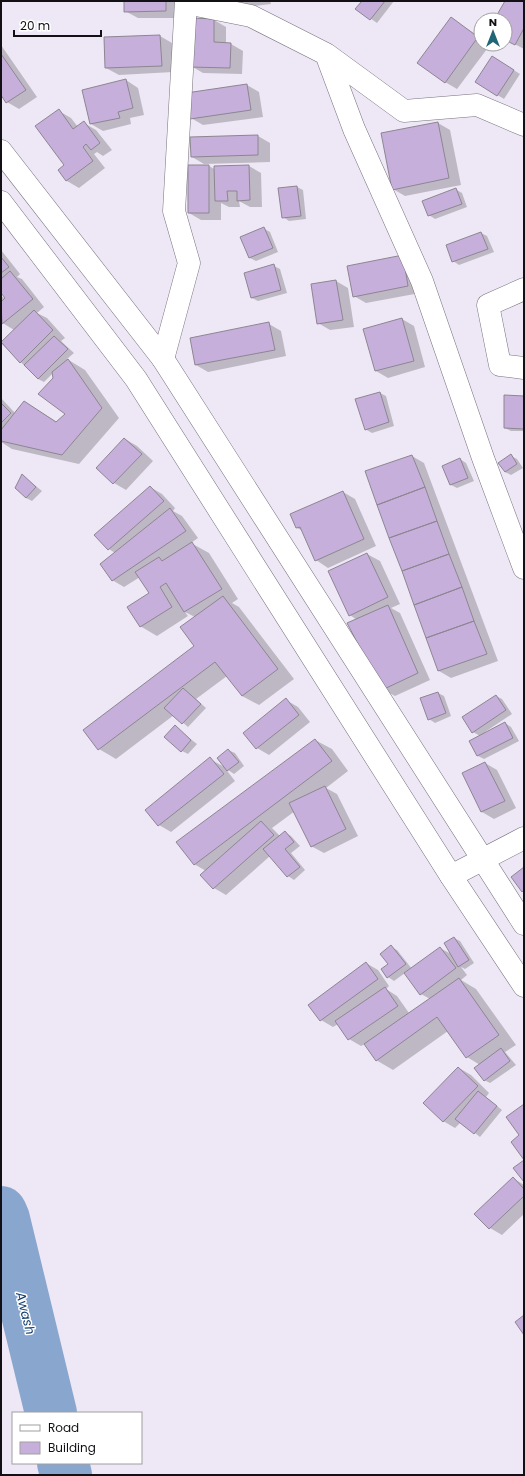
<svg xmlns="http://www.w3.org/2000/svg" width="525" height="1476" font-family="Poppins,sans-serif">
<rect width="100%" height="100%" fill="#eee7f5"/>
<path fill="#0003" d="M125,1H178V18H138L125,11Z
M226,1H270L271,4L238,8Z
M363,1H394L377,23L357,9Z
M506,1L524,2V49L505,39V20H496Z
M451,18L481,38V44L490,45L457,89L445,82Z
M193,19L214,20L226,27V44H231L243,51L242,74L203,73L191,66Z
M160,36L172,43L173,72L119,75L106,68Z
M1,45L37,97L19,109L7,102L1,93Z
M492,57L520,74L504,99L476,82Z
M126,80L138,88L144,115L130,118L131,124L103,131L91,124Z
M247,85L259,92L263,117L203,125L191,118Z
M59,111L71,118L78,127L84,123L96,130L112,150L103,156L97,152L94,154L105,168L79,188L67,181L59,170L66,166Z
M438,123L450,130L461,185L405,196L393,189Z
M258,136L270,143V162L204,164L192,157Z
M209,166L216,170L249,166L261,173L262,207H250L239,201L240,207H229L221,203V220H201L189,213Z
M297,187L303,190L306,219L289,221L283,217Z
M455,189L462,193L467,207L435,219L429,215Z
M263,228L270,232L278,252L256,261L250,258Z
M481,233L487,236L494,252L459,265L453,261Z
M1,250L20,274L17,277L22,279L44,307L37,313L47,318L65,338L61,341L74,353L67,359L85,370L119,418L79,464L12,449L1,442V398L16,414L25,402L57,422L67,414L53,373L44,382L38,379L1,343L14,330L1,322V296L8,300L1,291Z
M402,256L420,293L366,303L354,296Z
M274,266L280,269L287,293L258,301L252,298Z
M336,281L348,288L354,327L330,330L318,323L312,285Z
M402,319L414,326L425,367L388,378L376,371Z
M269,324L281,331L286,356L208,372L196,365L191,339Z
M380,393L386,396L394,426L372,433L365,429Z
M524,397V431H511L505,428Z
M125,439L137,446L153,461L126,490L114,483Z
M412,456L424,463L498,661L451,678L439,671L366,472Z
M511,456L517,459L523,468L511,475L505,472Z
M460,459L466,463L474,481L457,488L451,485Z
M22,475L42,491L32,501L26,498Z
M150,487L162,494L175,508L173,511L182,516L198,538L191,543L209,553L238,599L232,603L239,607L294,679L259,705L242,696L227,676L196,699L206,708L188,727L174,715L116,759L99,749L196,646L195,617L185,612L188,616L157,636L140,626L150,593L140,577L124,587L112,580L115,553L109,549L96,535Z
M343,492L355,499L376,546L328,568L316,560L303,531L297,528Z
M367,554L380,561L400,604L391,608L400,613L430,680L395,696L382,689L357,620L350,615Z
M438,693L444,696L451,716L435,723L429,719Z
M496,696L502,699L512,714L485,732L486,733L505,723L511,727L519,741L484,759L478,756L470,741L480,736L473,732L463,718Z
M286,700L298,707L310,722L269,755L257,748Z
M175,727L197,744L188,754L182,751Z
M315,740L332,749L348,771L326,788L337,794L358,836L324,853L311,846L295,811L272,828L280,836L285,832L291,836L300,846L291,853L305,870L294,880L288,876L270,856L226,895L214,888L201,875L206,871L194,864Z
M228,750L235,753L244,766L234,774L225,768L235,781L171,832L159,825L210,759L226,768Z
M485,763L497,770L516,808L494,819L482,812L463,774Z
M454,938L460,941L474,963L465,969L461,967L467,975L461,980L476,989L516,1045L505,1052L516,1065L490,1083L484,1080L480,1065L467,1057L448,1031L393,1070L376,1060L365,1044L361,1046L349,1039L338,1024L333,1027L321,1020L309,1005L366,963L378,970L389,986L386,989L397,996L409,1013L430,999L421,994L405,973L394,981L388,977L391,947L397,950L412,969L440,948L453,955Z
M459,1068L471,1075L489,1093L486,1097L502,1110L480,1137L461,1122L455,1128L443,1121Z
M513,1178L524,1185V1214L502,1235L490,1228Z"/>
<g fill="none" stroke-linecap="round" stroke-linejoin="round">
<path stroke="#89a7ce" stroke-width="52" d="M1,1212L4,1219L51,1413
M63,1463L66,1475"/>
</g>
<path fill="#c7afdb" stroke="#8c8692" d="M124,1H166V11L124,12Z
M362,1H385L370,20L355,9Z
M505,1H524V28L515,45L505,40V20H494Z
M451,17L478,37L445,83L417,63Z
M192,18L214,19V42L231,43L230,68L190,67Z
M160,35L162,66L105,68L104,37Z
M1,54L26,90L6,103L1,95Z
M492,56L514,70L497,96L475,82Z
M126,79L133,108L118,112L120,118L90,124L82,90Z
M247,84L251,110L190,119L186,93Z
M59,109L73,129L84,121L100,143L91,150L86,144L83,147L93,161L66,181L58,170L64,165L35,126Z
M438,122L449,178L392,190L381,133Z
M258,135V155L191,157L190,137Z
M188,165H209V213H188Z
M249,165L250,200L237,201V191H227L228,201H215L214,166Z
M297,186L301,216L282,218L278,188Z
M456,188L462,204L428,216L422,201Z
M264,227L273,248L249,258L240,237Z
M481,232L488,249L452,262L446,245Z
M403,255L408,286L353,297L347,266Z
M1,257L9,267L1,273Z
M274,264L281,290L251,298L244,273Z
M10,271L33,299L2,324L1,302L5,298L1,293V279Z
M336,280L343,320L317,324L311,284Z
M34,310L53,330L20,363L1,342Z
M402,318L414,361L375,371L363,329Z
M269,322L275,350L195,365L190,338Z
M54,336L68,349L38,379L24,365Z
M68,359L102,408L62,455L1,441V430L24,401L56,422L65,414L38,394L53,378L52,372Z
M380,392L389,422L365,430L355,399Z
M504,395L524,396V429L504,428Z
M1,403L11,413L1,423Z
M124,438L142,454L113,484L96,468Z
M511,454L517,464L505,472L498,463Z
M412,455L425,487L377,505L365,471Z
M460,458L468,478L450,485L442,466Z
M22,474L36,487L26,498L15,488Z
M150,486L164,501L108,550L94,535Z
M425,487L437,521L389,538L377,505Z
M343,491L364,539L315,561L300,527L296,528L290,514Z
M170,508L186,531L112,581L100,564Z
M437,521L449,554L402,571L389,538Z
M192,542L222,589L184,612L166,583L160,587L172,607L140,627L127,607L149,593L135,572L159,557L162,561Z
M367,553L388,597L349,616L328,571Z
M449,554L462,587L414,605L402,571Z
M462,587L474,621L426,638L414,605Z
M223,596L278,669L242,696L215,662L98,750L83,730L194,646L180,627Z
M388,605L418,673L382,690L347,623Z
M474,621L487,654L438,671L426,638Z
M183,688L201,704L182,724L164,708Z
M438,692L446,713L428,720L420,698Z
M496,695L506,710L472,733L462,717Z
M286,698L299,715L256,749L243,733Z
M505,722L513,738L477,756L469,741Z
M175,725L191,740L181,752L164,737Z
M315,739L332,761L194,865L176,842Z
M228,749L239,762L227,771L217,758Z
M210,757L224,774L158,826L145,810Z
M485,762L505,801L481,812L462,773Z
M325,786L346,829L311,847L289,803Z
M261,821L274,835L213,889L200,875Z
M285,831L294,842L285,849L300,867L287,877L263,849Z
M524,867V890L522,892L511,877Z
M454,937L469,960L458,967L444,943Z
M391,945L406,964L387,978L381,969L388,964L380,954Z
M440,947L456,968L420,995L404,973Z
M366,962L378,979L320,1021L308,1005Z
M459,978L499,1035L466,1058L437,1017L376,1061L364,1044Z
M385,987L398,1006L348,1040L335,1021Z
M501,1048L510,1061L484,1081L474,1068Z
M458,1067L478,1086L443,1122L423,1103Z
M478,1091L497,1106L474,1134L455,1119Z
M524,1104V1160L511,1142L519,1135L506,1117Z
M524,1160V1182L513,1168Z
M513,1177L524,1189V1196L489,1229L474,1214Z
M524,1315V1335L515,1322Z"/>
<g fill="none" stroke-linecap="round" stroke-linejoin="round">
<g stroke="#78727e" stroke-width="23">
<path id="minor" d="M186,3L251,16L326,54L404,111L477,105L524,125
M326,54L354,129L422,281L483,458L524,568
M524,289L488,305L500,365L524,368
M163,359L189,263L174,211L186,1
M451,876L524,838"/>
</g>
<g stroke="#78727e" stroke-width="23">
<path id="major" d="M1,151L163,359L524,924
M1,202L136,379L451,876L524,986"/>
</g>
<use href="#minor" stroke="#fff" stroke-width="22"/>
<use href="#major" stroke="#fff" stroke-width="22"/>
</g>
<g text-anchor="middle" stroke-width="3" stroke-linejoin="round" paint-order="stroke">
<g font-size="13" font-style="italic" fill="#153e6f" stroke="#fff">
<text transform="translate(26 1313) rotate(76)" y="5">Awash</text>
</g>
</g>
<rect width="525" height="1476" fill="none" stroke="#131015" stroke-width="4"/>
<rect x="12" y="1412" width="130" height="52" fill="#ffffff" stroke="#a19fa1"/>
<rect x="20" y="1425" width="20" height="6" fill="#ffffff" stroke="#a19fa1"/>
<text x="48" y="1432" font-size="12" fill="#131015">Road</text>
<rect x="20" y="1442" width="20" height="12" fill="#c7afdb" stroke="#a19fa1"/>
<text x="48" y="1452" font-size="12" fill="#131015">Building</text>
<g transform="translate(493 32)"><circle r="19" fill="#ffffff" stroke="#a19fa1"/>
<path d="M0-3L7 15L0 10L-7 15Z" fill="#206676"/>
<text y="-6" font-size="11" font-weight="bold" text-anchor="middle" fill="#131015">N</text>
</g>
<path d="M14 30v6h87v-6" fill="none" stroke="#131015" stroke-width="2"/>
<text x="20" y="30" font-size="12" fill="#131015" stroke="#ffffff" stroke-width="3" paint-order="stroke">20 m</text>
</svg>
